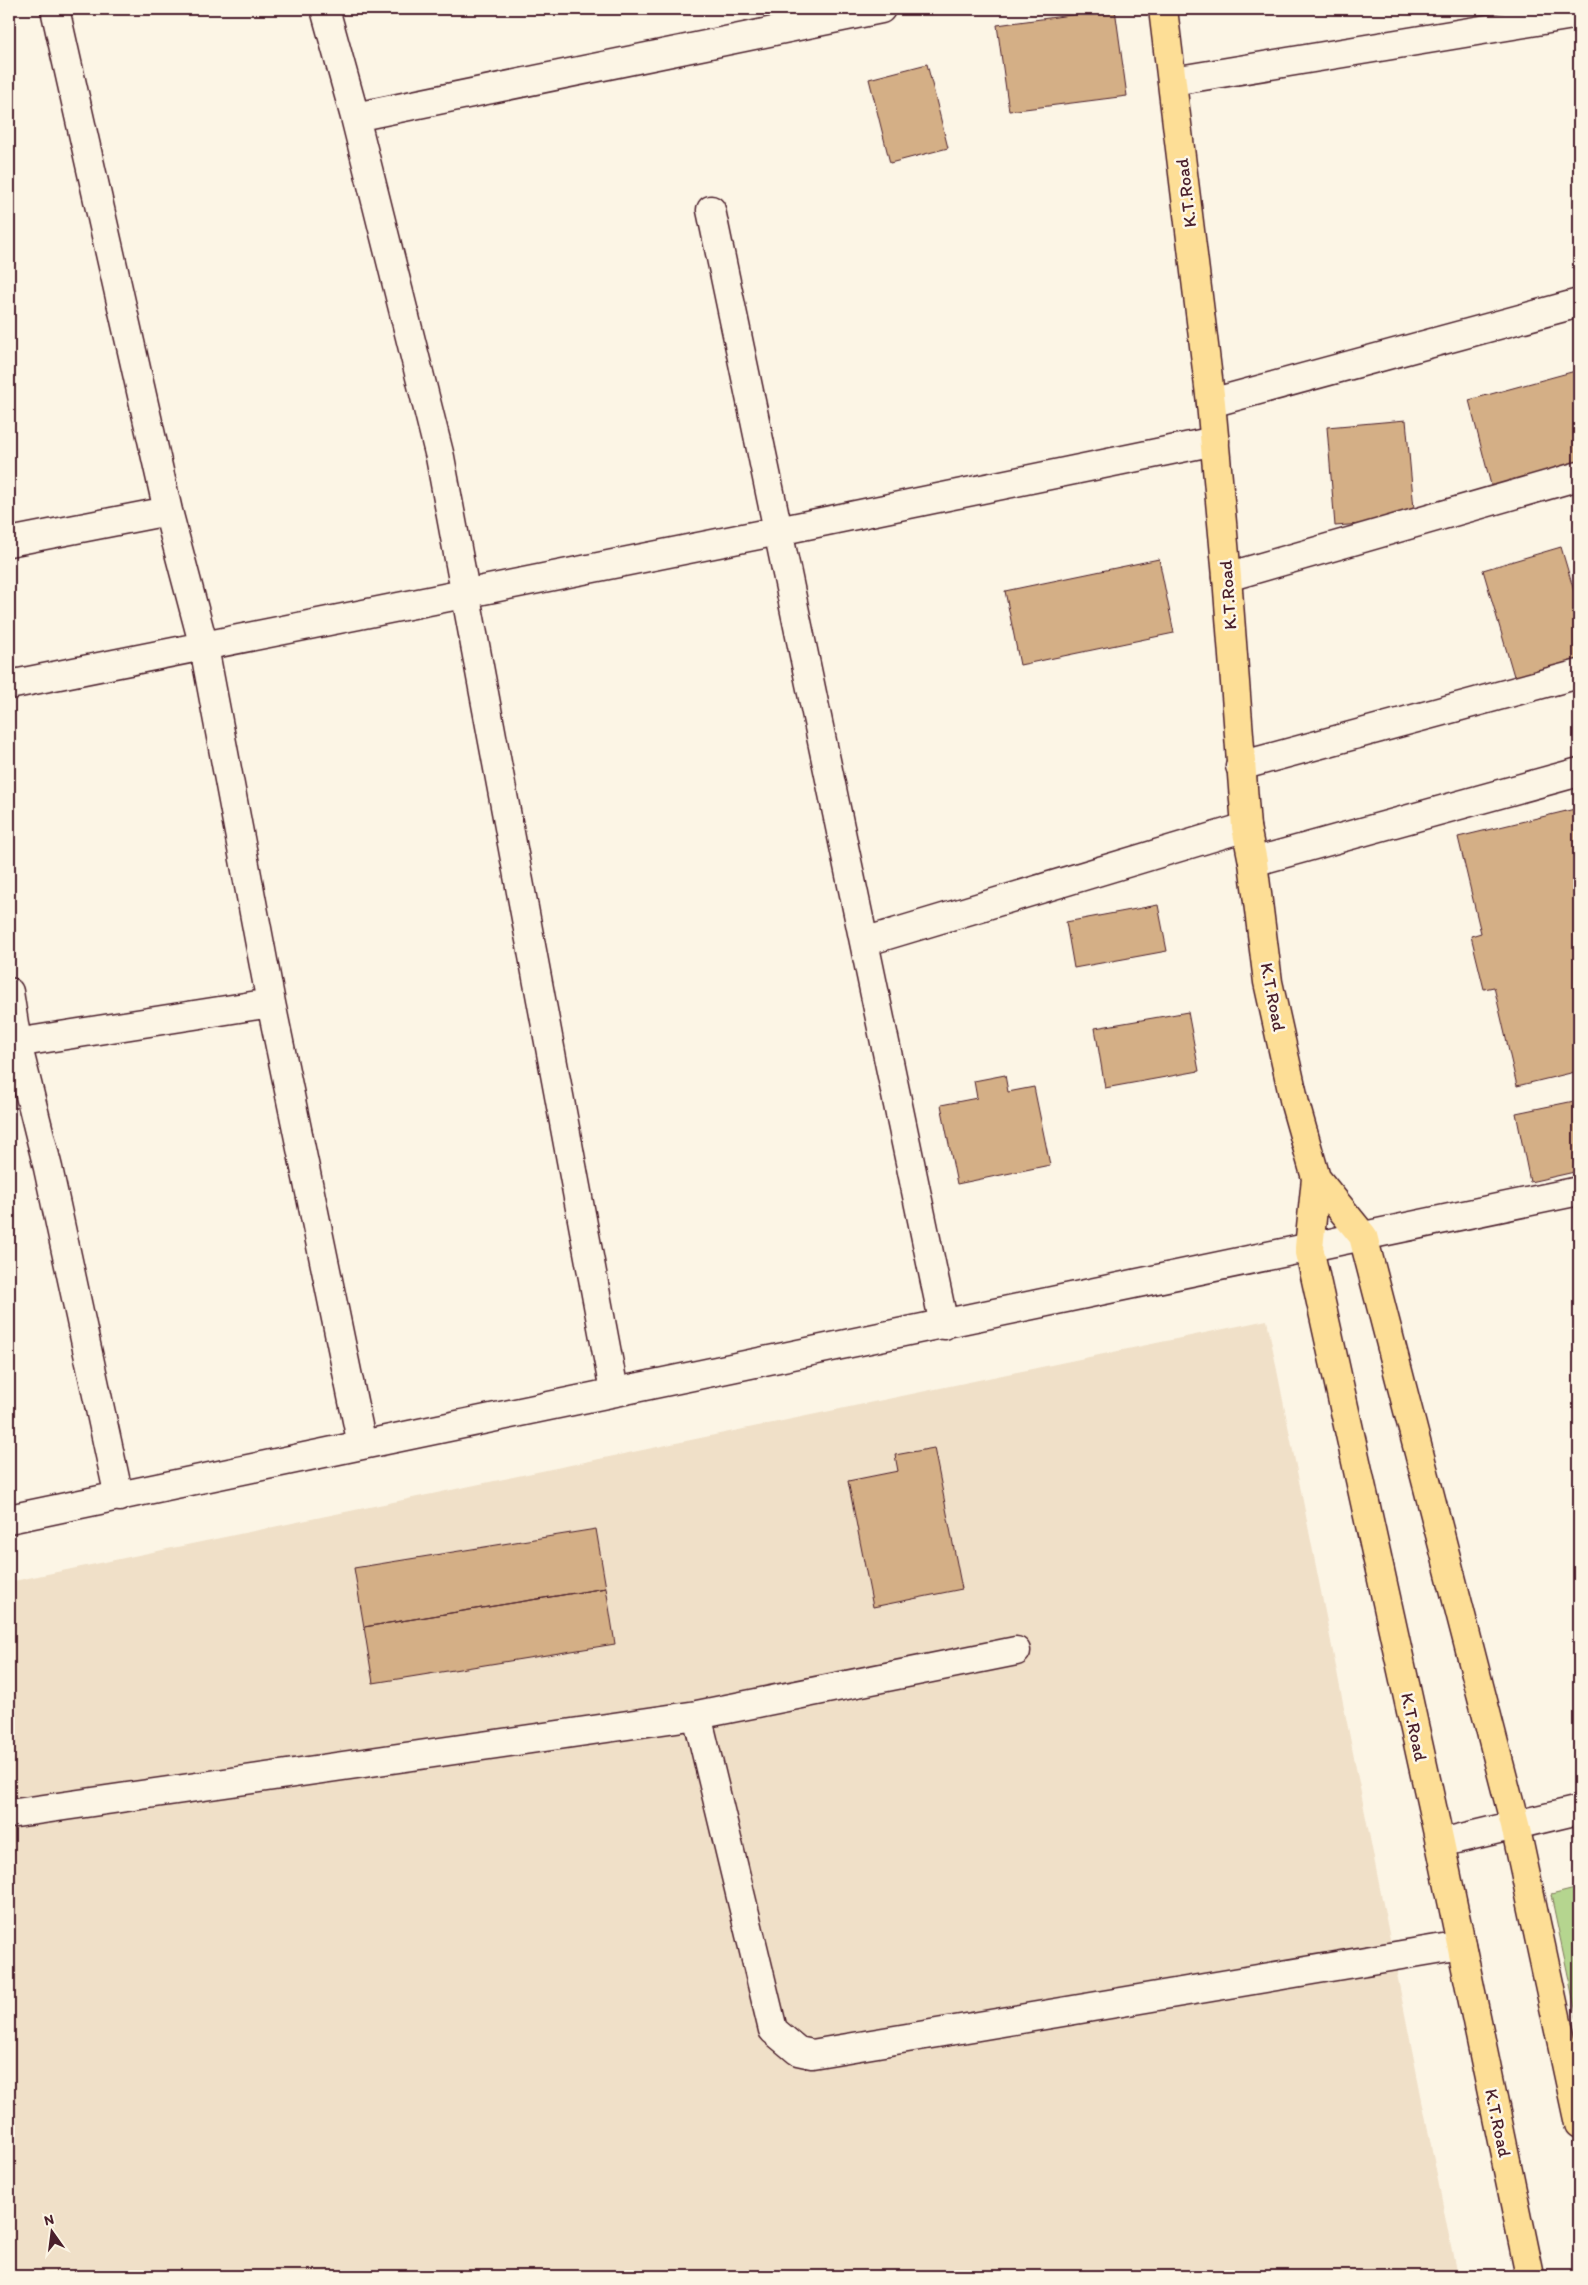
<svg xmlns="http://www.w3.org/2000/svg" width="1588" height="2285" font-family="Itim,sans-serif">
<rect width="100%" height="100%" fill="#fcf5e5"/>
<filter id="ink" filterUnits="userSpaceOnUse"><feTurbulence type="fractalNoise" baseFrequency=".02" numOctaves="2"/><feDisplacementMap in="SourceGraphic" scale="10" xChannelSelector="R" yChannelSelector="G"/><feConvolveMatrix kernelMatrix="1 2 1 2 8 2 1 2 1" color-interpolation-filters="sRGB"/></filter>
<g filter="url(#ink)">
<path fill="#f0e0c8" d="M1267,1320L1457,2276H9V1582Z"/>
<path fill="#b5d58f" stroke="#807a5d" d="M1579,1888V2027L1551,1895Z"/>
<path fill="#d4af86" stroke="#4a1f2b" d="M1115,9L1127,96L1009,111L997,25Z
M927,64L948,148L890,163L869,79Z
M1579,370V465L1492,489L1469,400Z
M1406,420L1415,520L1335,526L1327,427Z
M1561,547L1579,608V664L1516,683L1483,570Z
M1159,559L1174,633L1020,665L1005,591Z
M1579,808V1071L1517,1086L1494,987L1484,989L1471,936L1481,933L1458,837Z
M1158,905L1167,951L1074,968L1066,922Z
M1188,1012L1199,1071L1105,1088L1095,1028Z
M1005,1075L1008,1092L1034,1087L1050,1165L957,1184L941,1105L977,1098L974,1081Z
M1579,1100V1171L1530,1182L1516,1113Z
M934,1448L962,1589L873,1607L848,1481L898,1471L895,1455Z
M596,1529L606,1588L364,1627L354,1568Z
M606,1588L615,1644L373,1683L364,1627Z"/>
<g fill="none" stroke-linecap="round" stroke-linejoin="round">
<g stroke="#4a1f2b" stroke-width="31">
<path id="minor" d="M55,9L168,511L204,647L271,1003L362,1445L1579,1191
M325,9L355,117L440,457L614,1391
M1173,81L1579,14
M355,117L881,9
M711,210L944,1325
M1211,403L1579,303
M9,542L168,511
M1227,577L1579,476
M9,685L778,531L1215,441
M1240,766L1579,674
M1253,862L1579,772
M864,942L1246,827
M9,992L17,1043L48,1168L119,1497
M9,1044L271,1003
M9,1519L362,1445
M697,1715L773,2030L798,2051L812,2054L1461,1945
M9,1814L697,1715L1016,1651
M1440,1843L1579,1810"/>
</g>
<g stroke="#4a1f2b" stroke-width="31">
<path id="major" d="M1163,9L1211,403L1227,577L1246,827L1253,862L1268,982L1295,1104L1316,1178L1309,1248L1440,1843L1530,2276
M1316,1178L1363,1236L1515,1825L1579,2124"/>
</g>
<use href="#minor" stroke="#fcf5e5" stroke-width="28"/>
<use href="#major" stroke="#fdde96" stroke-width="28"/>
</g>
</g>
<g text-anchor="middle" stroke-width="5" stroke-linejoin="round" paint-order="stroke">
<g font-size="18" fill="#4a1f2b" stroke="#fcf5e5">
<text transform="translate(1186 193) rotate(-97)" y="6">K.T.Road</text>
<text transform="translate(1228 595) rotate(-94)" y="6">K.T.Road</text>
<text transform="translate(1273 997) rotate(79)" y="6">K.T.Road</text>
<text transform="translate(1414 1727) rotate(78)" y="6">K.T.Road</text>
<text transform="translate(1498 2123) rotate(78)" y="6">K.T.Road</text>
</g>
</g>
<rect width="1588" height="2285" fill="none" stroke="#fcf5e5" stroke-width="30"/>
<rect x="15" y="15" width="1558" height="2255" fill="none" stroke="#4a1f2b" stroke-width="2" filter="url(#ink)"/>
<g transform="translate(52 2232) rotate(346)" stroke="#fcf5e5" stroke-width="4" paint-order="stroke">
<path d="M0-4L9 19L0 12L-9 19Z" fill="#4a1f2b"/>
<text y="-8" font-size="14" font-weight="bold" text-anchor="middle" fill="#4a1f2b">N</text>
</g>
</svg>
